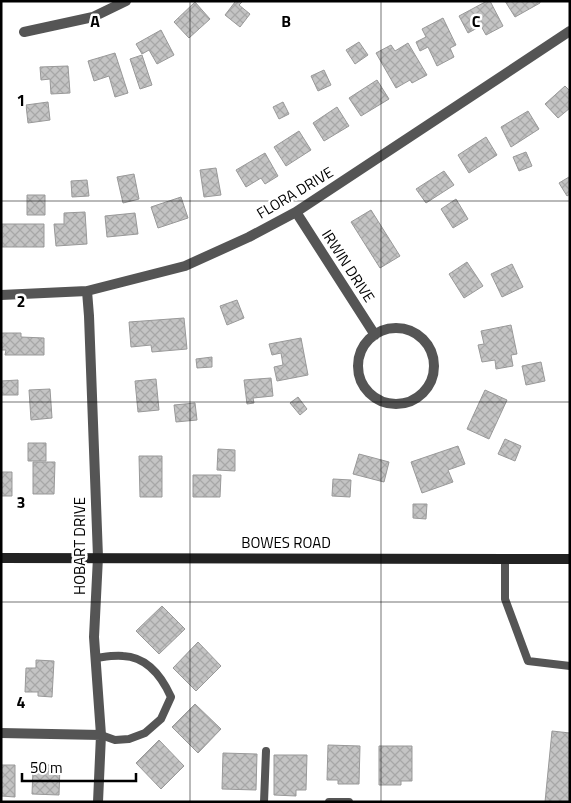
<svg xmlns="http://www.w3.org/2000/svg" width="571" height="803" font-family="'Titillium Web',sans-serif">
<defs>
<pattern id="building-cross-hatch" width="8" height="8" patternUnits="userSpaceOnUse" patternTransform="scale(1.25)"><rect width="8" height="8" fill="#c4c4c4"/><path d="M0 0l8 8M0 8l8-8" fill="none" stroke="#a7a7a7"/></pattern>
</defs>
<rect width="100%" height="100%" fill="#fff"/>
<path fill="url(#building-cross-hatch)" stroke="#999" d="M233,1H243L239,5L250,14L240,27L225,15L235,2Z
M487,1H490L503,26L486,35L481,26L468,33L459,16Z
M505,1H540V3L515,17Z
M195,2L210,19L189,38L174,22Z
M443,18L456,45L450,48L454,57L437,66L428,47L420,51L416,42L426,37L422,29Z
M161,30L174,55L157,64L149,50L142,54L136,44Z
M359,42L368,55L355,64L346,50Z
M408,43L427,75L412,83L410,80L396,88L376,53L391,45L395,51Z
M115,53L128,93L115,97L109,76L94,81L88,61Z
M142,55L152,85L140,89L130,59Z
M68,66L70,93L51,94L50,79L41,80L40,67Z
M324,70L331,85L318,91L311,76Z
M377,80L389,99L361,116L349,98Z
M565,86L570,91V108L558,118L545,104Z
M48,102L50,120L28,123L26,105Z
M283,102L289,114L279,119L273,107Z
M337,107L349,126L324,141L313,123Z
M528,111L539,129L511,147L501,127Z
M299,131L311,150L286,166L274,147Z
M486,137L497,155L469,173L458,155Z
M526,152L532,166L519,171L513,157Z
M265,153L278,176L265,184L261,178L246,187L236,170Z
M216,168L221,195L204,197L200,170Z
M444,171L454,185L426,203L416,189Z
M134,174L139,199L123,203L117,177Z
M569,177L570,194L567,196L559,183Z
M87,180L89,196L72,197L71,181Z
M27,195H45V215H27Z
M181,197L188,218L158,228L151,207Z
M456,199L468,219L453,228L441,209Z
M371,210L400,256L380,268L351,222Z
M85,212L87,244L56,246L54,224H64V213Z
M135,213L138,234L107,237L105,216Z
M2,224H44V247H2Z
M467,262L483,286L464,298L449,274Z
M512,264L523,287L502,297L491,274Z
M237,300L244,318L227,325L220,306Z
M184,318L187,349L152,352L151,345L131,347L129,322Z
M511,325L517,354L511,355L513,366L496,369L495,360L482,362L478,345L484,344L481,331Z
M1,333H21V337L44,338V355H5L6,350H1Z
M301,338L308,375L277,381L274,367L283,365L281,353L272,355L269,344Z
M212,357V367L197,368L196,359Z
M541,362L545,381L526,385L522,366Z
M271,378L273,396L253,398L254,403L247,404L244,380Z
M156,379L159,410L138,412L135,381Z
M18,380V395H1V381Z
M50,389L52,418L31,420L29,390Z
M485,390L507,400L489,439L467,429Z
M298,397L307,409L300,415L290,403Z
M195,403L197,420L176,422L174,405Z
M505,439L521,446L515,461L498,454Z
M28,443H46V461H28Z
M458,446L465,464L448,470L453,482L422,493L411,462Z
M218,449L235,450V471L217,470Z
M359,454L389,462L384,482L353,474Z
M139,456H162V497H140Z
M33,462H55L54,494H33Z
M1,472H12V496H1Z
M193,475H221L220,497H193Z
M333,479L351,480L350,497L332,496Z
M413,504H427L426,519L413,518Z
M162,606L185,629L159,654L136,631Z
M198,642L221,666L196,691L173,668Z
M36,660L54,661L52,697L38,696V692H25L26,668H36Z
M195,704L221,729L198,753L172,727Z
M552,731L570,733V802H545Z
M159,740L184,766L161,789L136,763Z
M328,745L360,746L359,784H338V780H327Z
M379,746H412V781H401V785H379Z
M223,753L257,754L256,790L222,789Z
M274,755H307L306,790H296V796L274,795Z
M1,765H15V797L1,796Z
M47,765H60L59,795L32,794L33,769L47,770Z"/>
<g fill="none" stroke-linecap="round" stroke-linejoin="round">
<path stroke="#555" stroke-width="8" d="M505,558V599L528,661L570,666
M95,658C104,657 114,655 123,656C147,657 162,677 171,697L161,719L145,733L129,739L115,740L101,735
M264,802L266,751
M329,802H349"/>
<path stroke="#555" stroke-width="10" d="M24,32L93,17L126,1
M296,212L375,335
M87,291L89,316L98,557L94,637L101,735L98,802
M1,295L87,291L185,266L249,237L296,212L570,31
M358 366a38 38 0 1 1 76 0a38 38 0 1 1-76 0Z
M1,733L101,735"/>
<path stroke="#222" stroke-width="10" d="M1,558L570,559"/>
</g>
<path fill="none" stroke="#000" stroke-width="1" stroke-opacity="0.55" d="M190,1V802M381,1V802M1,201H570M1,402H570M1,602H570"/>
<g text-anchor="middle" stroke-width="5" stroke-linejoin="round" paint-order="stroke">
<g font-size="15" fill="#000" stroke="#fff">
<text transform="translate(295 193) rotate(-31)" y="5">FLORA DRIVE</text>
<text transform="translate(348 266) rotate(57)" y="5">IRWIN DRIVE</text>
<text x="286" y="548">BOWES ROAD</text>
<text transform="translate(80 546) rotate(-90)" y="5">HOBART DRIVE</text>
</g>
</g>
<g font-size="16" text-anchor="middle" font-weight="bold" fill="#000" stroke="#fff" stroke-width="5" stroke-linejoin="round" paint-order="stroke">
<text x="95" y="27">A</text>
<text x="286" y="27">B</text>
<text x="476" y="27">C</text>
<text x="21" y="106">1</text>
<text x="21" y="307">2</text>
<text x="21" y="508">3</text>
<text x="21" y="708">4</text>
</g>
<rect width="571" height="803" fill="none" stroke="#000000" stroke-width="5"/>
<path d="M22 773v8h114v-8" fill="none" stroke="#000000" stroke-width="2.5"/>
<text x="30" y="773" font-size="15" fill="#000000" stroke="#ffffff" stroke-width="4" paint-order="stroke">50 m</text>
</svg>
